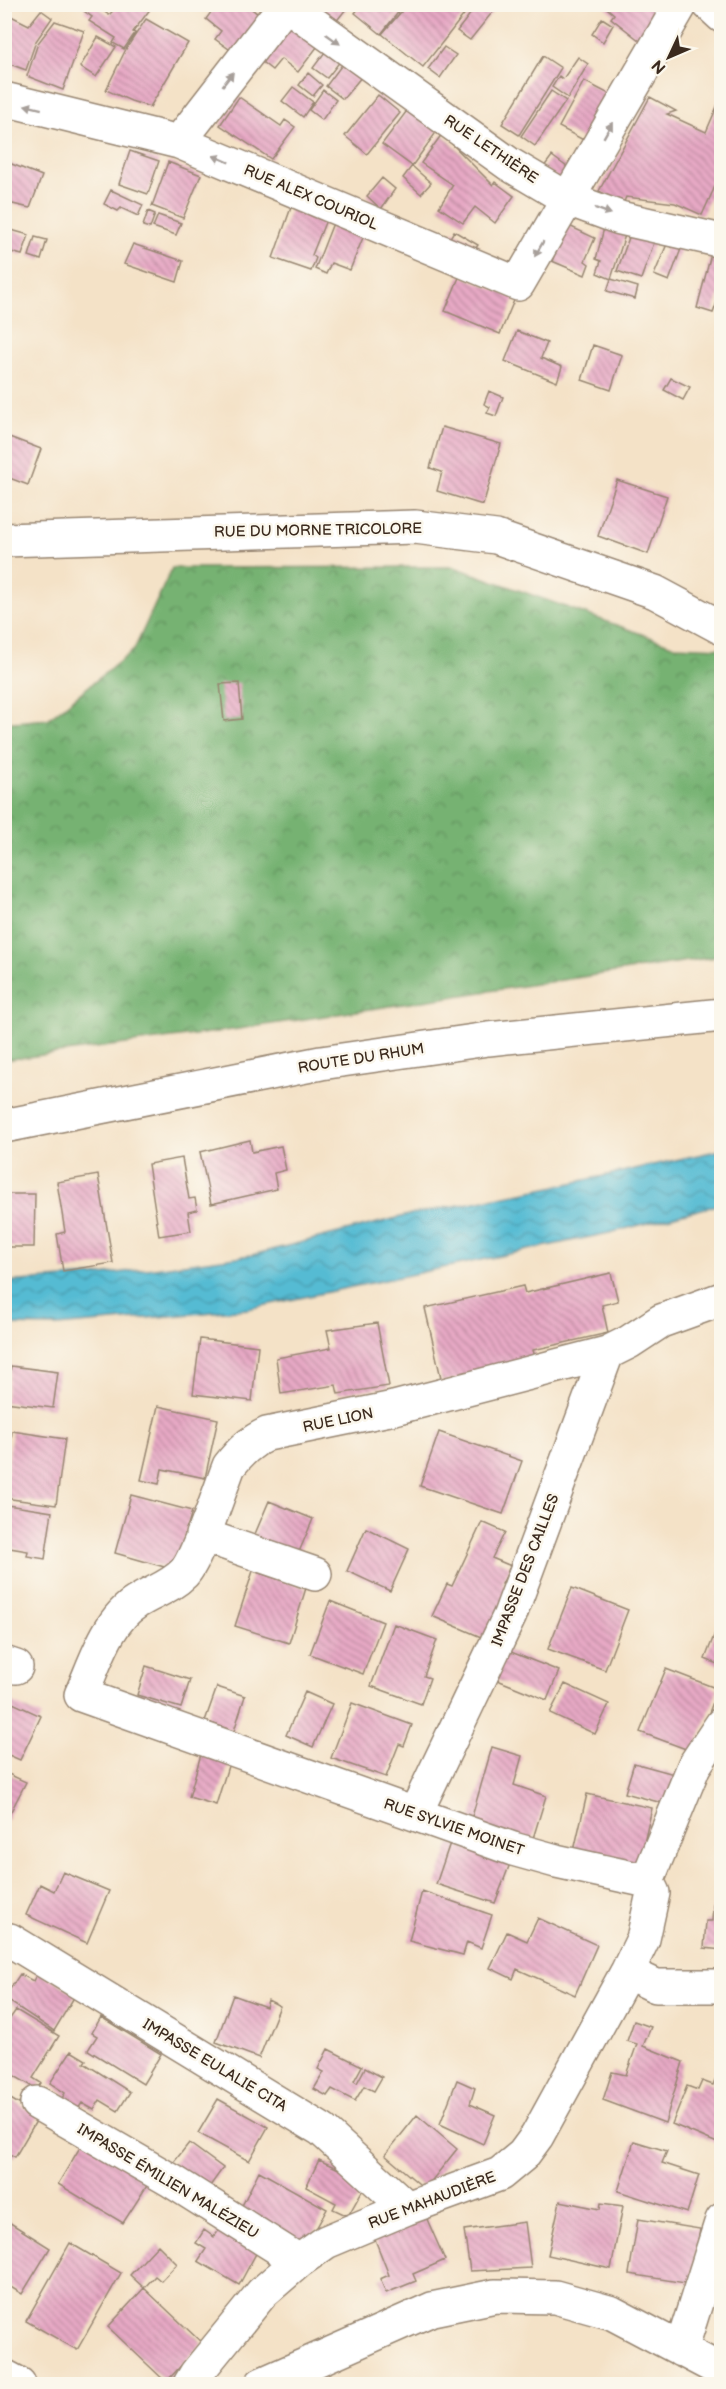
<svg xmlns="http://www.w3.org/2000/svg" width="726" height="2389" font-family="'Balsamiq Sans',sans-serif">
<defs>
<pattern id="forest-crowns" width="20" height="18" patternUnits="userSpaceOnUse" patternTransform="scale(1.5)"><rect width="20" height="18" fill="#76b272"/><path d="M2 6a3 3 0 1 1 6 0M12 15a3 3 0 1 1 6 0" fill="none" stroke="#62915d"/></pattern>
<pattern id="water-waves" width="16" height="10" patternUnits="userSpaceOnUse" patternTransform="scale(1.5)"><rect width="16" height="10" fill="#55bbd3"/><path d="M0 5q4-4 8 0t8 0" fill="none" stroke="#4898ab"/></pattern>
<pattern id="building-back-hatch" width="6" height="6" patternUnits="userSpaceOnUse" patternTransform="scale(1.5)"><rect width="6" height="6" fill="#e7a9c5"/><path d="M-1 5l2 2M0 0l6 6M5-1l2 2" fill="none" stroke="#bc8a9f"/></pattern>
</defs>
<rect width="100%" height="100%" fill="#fbf7ec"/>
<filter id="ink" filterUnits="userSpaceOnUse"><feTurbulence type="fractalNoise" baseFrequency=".0167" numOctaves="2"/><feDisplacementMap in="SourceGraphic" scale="12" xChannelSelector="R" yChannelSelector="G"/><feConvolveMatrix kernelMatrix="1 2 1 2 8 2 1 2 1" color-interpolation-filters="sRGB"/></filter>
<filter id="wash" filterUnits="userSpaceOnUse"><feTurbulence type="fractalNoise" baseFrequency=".008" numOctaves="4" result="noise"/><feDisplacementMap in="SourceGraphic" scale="24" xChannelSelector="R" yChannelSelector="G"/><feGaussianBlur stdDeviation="1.35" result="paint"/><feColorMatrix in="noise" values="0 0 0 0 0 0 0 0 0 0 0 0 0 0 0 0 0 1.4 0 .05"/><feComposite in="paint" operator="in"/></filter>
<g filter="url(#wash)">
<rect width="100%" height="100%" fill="#f4e2c7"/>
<path fill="url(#forest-crowns)" stroke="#586e48" stroke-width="1.5" d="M454,567L675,646L721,648V956L232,1030L5,1060L4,723L48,719L134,650L172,568Z"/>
<path fill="url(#water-waves)" stroke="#487278" stroke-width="1.5" d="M721,1150V1204L609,1233L247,1309L57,1326L5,1325V1282L94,1276L252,1255L409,1215L567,1184Z"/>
<g id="blocks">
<path fill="url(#building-back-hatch)" d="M89,4H93L109,15L119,4H154L133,32L135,33L124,49L113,43L116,38L89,21L92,17L84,11Z
M217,4H245L262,17L236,54L215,39L221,31L206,19Z
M312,4H350L335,23Z
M362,4H402L404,5L381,34L355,13Z
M408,4H456L466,12L423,67L382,34Z
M478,4H499L470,40L457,31Z
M602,4H669L640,41L611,18L614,14Z
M41,10L52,18L36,41L26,70L4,62V17L7,14L29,25Z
M296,17L324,38L298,72L281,59L272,70L262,62Z
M602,18L613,25L603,42L592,34Z
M146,19L188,43L150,107L131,101L106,90L126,49Z
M55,21L84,31L63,90L27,76L38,43Z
M98,37L116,47L96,77L80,67Z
M331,44L345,55L327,78L313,68Z
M444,47L456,55L440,78L428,69Z
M543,56L561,68L519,135L502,124Z
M578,57L588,64L568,98L552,87L559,76L563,79Z
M344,62L362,76L343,99L326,86Z
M308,73L322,85L313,96L299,85Z
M584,81L613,96L589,143L559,127Z
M293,87L313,102L303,117L282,101Z
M323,90L336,100L322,120L309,110Z
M551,91L566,101L535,146L521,136Z
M378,95L400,113L367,154L345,136Z
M722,95V171L702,215L675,203L626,197L623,204L599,191L650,97L676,111L667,114L706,132Z
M239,97L281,126L285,120L295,127L271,159L220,125Z
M412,104L440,127L412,166L431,183L421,194L403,178L412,166L382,144Z
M442,134L493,185L495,182L514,196L495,223L475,207L463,223L439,207L453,185L421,163Z
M130,151L159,161L148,194L119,184Z
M552,156L571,170L563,182L543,168Z
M4,161L42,176L30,208L4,202Z
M168,162L201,175L183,218L152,206Z
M382,178L395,189L381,209L367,196Z
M111,190L143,205L138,216L121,208L118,211L104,204Z
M293,202L328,215L312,255L316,258L311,271L273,258Z
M148,211L155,214L150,228L143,226Z
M158,215L181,223L176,235L153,227Z
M335,218L366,230L350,270L331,263L326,274L315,269Z
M567,225L595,238L585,261L589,264L585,275L552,261Z
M4,228L29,235L22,255L4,250Z
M604,228L625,235L611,279L597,273L601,261L596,259Z
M454,231L478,245L469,258L445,246Z
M631,232L655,240L641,279L617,271Z
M35,237L47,240L41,260L29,256Z
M133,244L183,261L177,282L124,264Z
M667,244L681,249L669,281L654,275Z
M711,254L722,256V289L713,313L697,308Z
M460,275L515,298L500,334L445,311Z
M611,279L638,287L635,299L607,291Z
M517,331L547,343L541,358L562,367L557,382L505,361Z
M593,345L622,355L611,390L582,380Z
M671,378L690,387L683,400L664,390Z
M489,391L503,397L496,416L487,413L490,407L484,404Z
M442,427L501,444L483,505L437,491L442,472L430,468Z
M4,435L41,449L28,485L4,476Z
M617,480L667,496L648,554L598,536Z
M239,683L242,719L224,721L220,684Z
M250,1140L252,1152L281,1146L286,1170L274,1173L277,1189L211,1204L200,1152Z
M182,1158L189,1199L195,1198L197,1210L188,1212L191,1231L159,1236L148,1164Z
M98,1175L113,1263L63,1271L57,1234L65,1232L57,1182Z
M4,1194H35L34,1247H4Z
M611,1273L618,1301L602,1305L608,1333L533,1350L536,1361L442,1382L425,1308L523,1286L525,1293Z
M377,1323L389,1386L338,1394L336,1385L281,1394L276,1358L331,1348L327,1330Z
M200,1339L258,1346L252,1401L193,1394Z
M11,1366L58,1372L53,1408L5,1402Z
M158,1406L218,1419L205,1478L162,1469L159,1484L141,1480Z
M12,1431L65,1439L56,1505L4,1498Z
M439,1432L522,1461L503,1514L420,1486Z
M131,1495L192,1511L175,1570L115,1553Z
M269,1501L313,1519L296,1559L252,1541Z
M7,1505L52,1512L45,1559L27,1556L28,1551L4,1547Z
M482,1522L505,1532L492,1558L511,1566L502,1584L512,1589L488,1640L432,1616L447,1584L452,1586Z
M366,1528L409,1549L390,1591L347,1571Z
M253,1571L306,1588L289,1643L235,1626Z
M572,1588L628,1610L605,1670L548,1649Z
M330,1601L383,1622L363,1674L310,1654Z
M394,1624L437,1640L424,1676L430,1678L421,1704L371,1686Z
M717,1628L722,1630V1666L705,1659Z
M506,1650L559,1671L547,1700L495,1679Z
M146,1666L190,1680L181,1708L137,1695Z
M666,1669L718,1689L694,1752L640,1732Z
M565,1684L609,1704L595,1734L550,1713Z
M217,1687L245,1696L234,1731L205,1721Z
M305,1692L332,1704L313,1747L286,1735Z
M4,1699L41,1716L20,1760L4,1753Z
M352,1703L412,1725L404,1746L399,1744L386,1777L331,1758Z
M492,1747L522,1756L514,1785L546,1796L531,1845L469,1827Z
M201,1754L229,1763L216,1805L189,1797Z
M634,1763L685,1777L677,1807L625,1793Z
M4,1772L26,1782L4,1825Z
M587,1794L652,1808L638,1869L573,1855Z
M450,1843L511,1861L495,1903L436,1884Z
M63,1872L109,1891L87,1943L26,1915L40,1884L54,1891Z
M422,1891L492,1915L481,1948L467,1942L463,1955L409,1941Z
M713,1905H722V1950L704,1948L706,1921H712Z
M538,1918L597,1945L575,1995L517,1969L513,1979L490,1968L507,1932L527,1941Z
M38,1971L76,1994L54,2031L4,1998L20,1974L33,1981Z
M233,1995L266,2007L268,2000L280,2006L259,2058L216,2042Z
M16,2010L59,2036L33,2078L41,2083L37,2089L4,2070V2027Z
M101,2017L161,2054L143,2084L88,2050L97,2036L92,2033Z
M634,2021L651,2027L643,2046L683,2062L665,2123L603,2100L612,2072L626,2075L637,2044L627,2041Z
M328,2049L362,2066L354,2081L357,2083L365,2068L382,2077L374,2091L364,2086L355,2101L332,2089L327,2096L314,2089L324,2072L318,2069Z
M71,2051L86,2060L84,2063L130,2092L118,2111L100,2100L94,2110L82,2103L76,2112L60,2102L65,2093L50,2083Z
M457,2080L475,2088L470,2104L495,2115L483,2144L440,2124Z
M715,2080L722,2082V2145L672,2124L687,2086L698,2090L702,2081L713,2085Z
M4,2095L39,2116L15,2157L4,2151Z
M218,2099L268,2127L249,2161L198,2133Z
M417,2115L457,2149L425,2189L385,2155Z
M85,2139L152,2178L123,2223L58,2184Z
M634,2141L667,2151L662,2163L699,2175L687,2213L618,2191Z
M189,2143L223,2168L205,2193L170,2167Z
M319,2160L367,2182L348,2216L333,2209L336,2203L306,2187Z
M259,2171L327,2209L303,2252L238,2214Z
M560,2201L600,2209L601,2203L623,2206L611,2269L548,2255Z
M426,2217L445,2260L413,2274L416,2281L386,2293L380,2279L389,2275L374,2237Z
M4,2219L50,2248L22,2294L4,2283Z
M638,2219L700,2229L691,2284L629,2274Z
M525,2222L531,2268L470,2271L464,2230Z
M222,2226L259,2248L239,2285L198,2261L206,2249L196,2243L204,2230L214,2237Z
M70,2243L121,2273L77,2350L26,2321Z
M158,2245L177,2264L161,2281L155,2276L144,2288L130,2275Z
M144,2288L202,2343L166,2382L108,2327Z"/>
</g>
</g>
<g filter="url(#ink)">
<use href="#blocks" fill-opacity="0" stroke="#988672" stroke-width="1.5"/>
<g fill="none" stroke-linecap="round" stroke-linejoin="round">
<g stroke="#988672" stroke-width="36">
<path id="minor" d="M286,4L509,164L568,199L620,218L722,241
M4,99L179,142L518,284L681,4
M179,142L286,4
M4,540L415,527L496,537L655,592L722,628
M4,1126L321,1063L488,1039L722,1015
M722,1299L661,1321L629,1342L607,1353L394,1408L267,1434C250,1442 240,1452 229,1466C220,1489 198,1558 184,1573C169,1588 154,1591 137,1602C107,1620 95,1664 81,1695L513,1849L556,1861L647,1881L653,1893L643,1939L627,1972L656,1986H722
M202,1535L315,1574
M4,1663L16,1667
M415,1814L510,1615L607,1353
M647,1881L694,1766L722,1724
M10,1940L322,2130L407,2208
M37,2103L172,2181L299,2261
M681,2350L722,2220
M4,2376L19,2384
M190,2384L196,2374L262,2293L299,2261L326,2242L407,2208L500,2174L523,2155L537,2136L627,1972
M262,2384L432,2309L495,2296L555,2297L612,2313L722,2371"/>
</g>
<g stroke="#988672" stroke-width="36">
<path id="major" d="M709,4L722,16"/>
</g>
<use href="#minor" stroke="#fff" stroke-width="33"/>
<use href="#major" stroke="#fff" stroke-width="33"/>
</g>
<defs><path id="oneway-solid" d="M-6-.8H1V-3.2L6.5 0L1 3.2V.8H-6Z" transform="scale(1.5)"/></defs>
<g fill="#a79f9a">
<use href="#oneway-solid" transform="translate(333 39) rotate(36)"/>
<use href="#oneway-solid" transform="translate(228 79) rotate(-52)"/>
<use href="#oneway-solid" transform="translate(33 107) rotate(-166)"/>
<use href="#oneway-solid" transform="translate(608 130) rotate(-60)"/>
<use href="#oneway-solid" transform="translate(221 159) rotate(-157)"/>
<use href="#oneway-solid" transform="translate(603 211) rotate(20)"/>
<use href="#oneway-solid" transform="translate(539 249) rotate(120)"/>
</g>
</g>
<g text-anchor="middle" stroke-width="5" stroke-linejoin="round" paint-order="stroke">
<g font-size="15" fill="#3b2a1e" stroke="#fbf7ec">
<text transform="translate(491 149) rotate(34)" y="5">RUE LETHIÈRE</text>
<text transform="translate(311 197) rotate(23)" y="5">RUE ALEX COURIOL</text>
<text transform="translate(318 530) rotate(-1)" y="5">RUE DU MORNE TRICOLORE</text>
<text transform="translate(361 1058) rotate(-9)" y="5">ROUTE DU RHUM</text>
<text transform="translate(338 1420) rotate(-12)" y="5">RUE LION</text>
<text transform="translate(525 1570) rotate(-69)" y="5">IMPASSE DES CAILLES</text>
<text transform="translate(454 1827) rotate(19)" y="5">RUE SYLVIE MOINET</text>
<text transform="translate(215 2065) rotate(31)" y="5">IMPASSE EULALIE CITA</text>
<text transform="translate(168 2181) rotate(31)" y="5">IMPASSE ÉMILIEN MALÉZIEU</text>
<text transform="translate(432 2200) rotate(-21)" y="5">RUE MAHAUDIÈRE</text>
</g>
</g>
<rect width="726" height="2389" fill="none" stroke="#fbf7ec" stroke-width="24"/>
<g transform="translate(669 57) rotate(226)" stroke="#fbf7ec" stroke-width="4.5" paint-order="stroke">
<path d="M0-4.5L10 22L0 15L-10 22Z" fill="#3b2a1e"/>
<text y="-9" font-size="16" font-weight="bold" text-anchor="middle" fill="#3b2a1e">N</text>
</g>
</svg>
